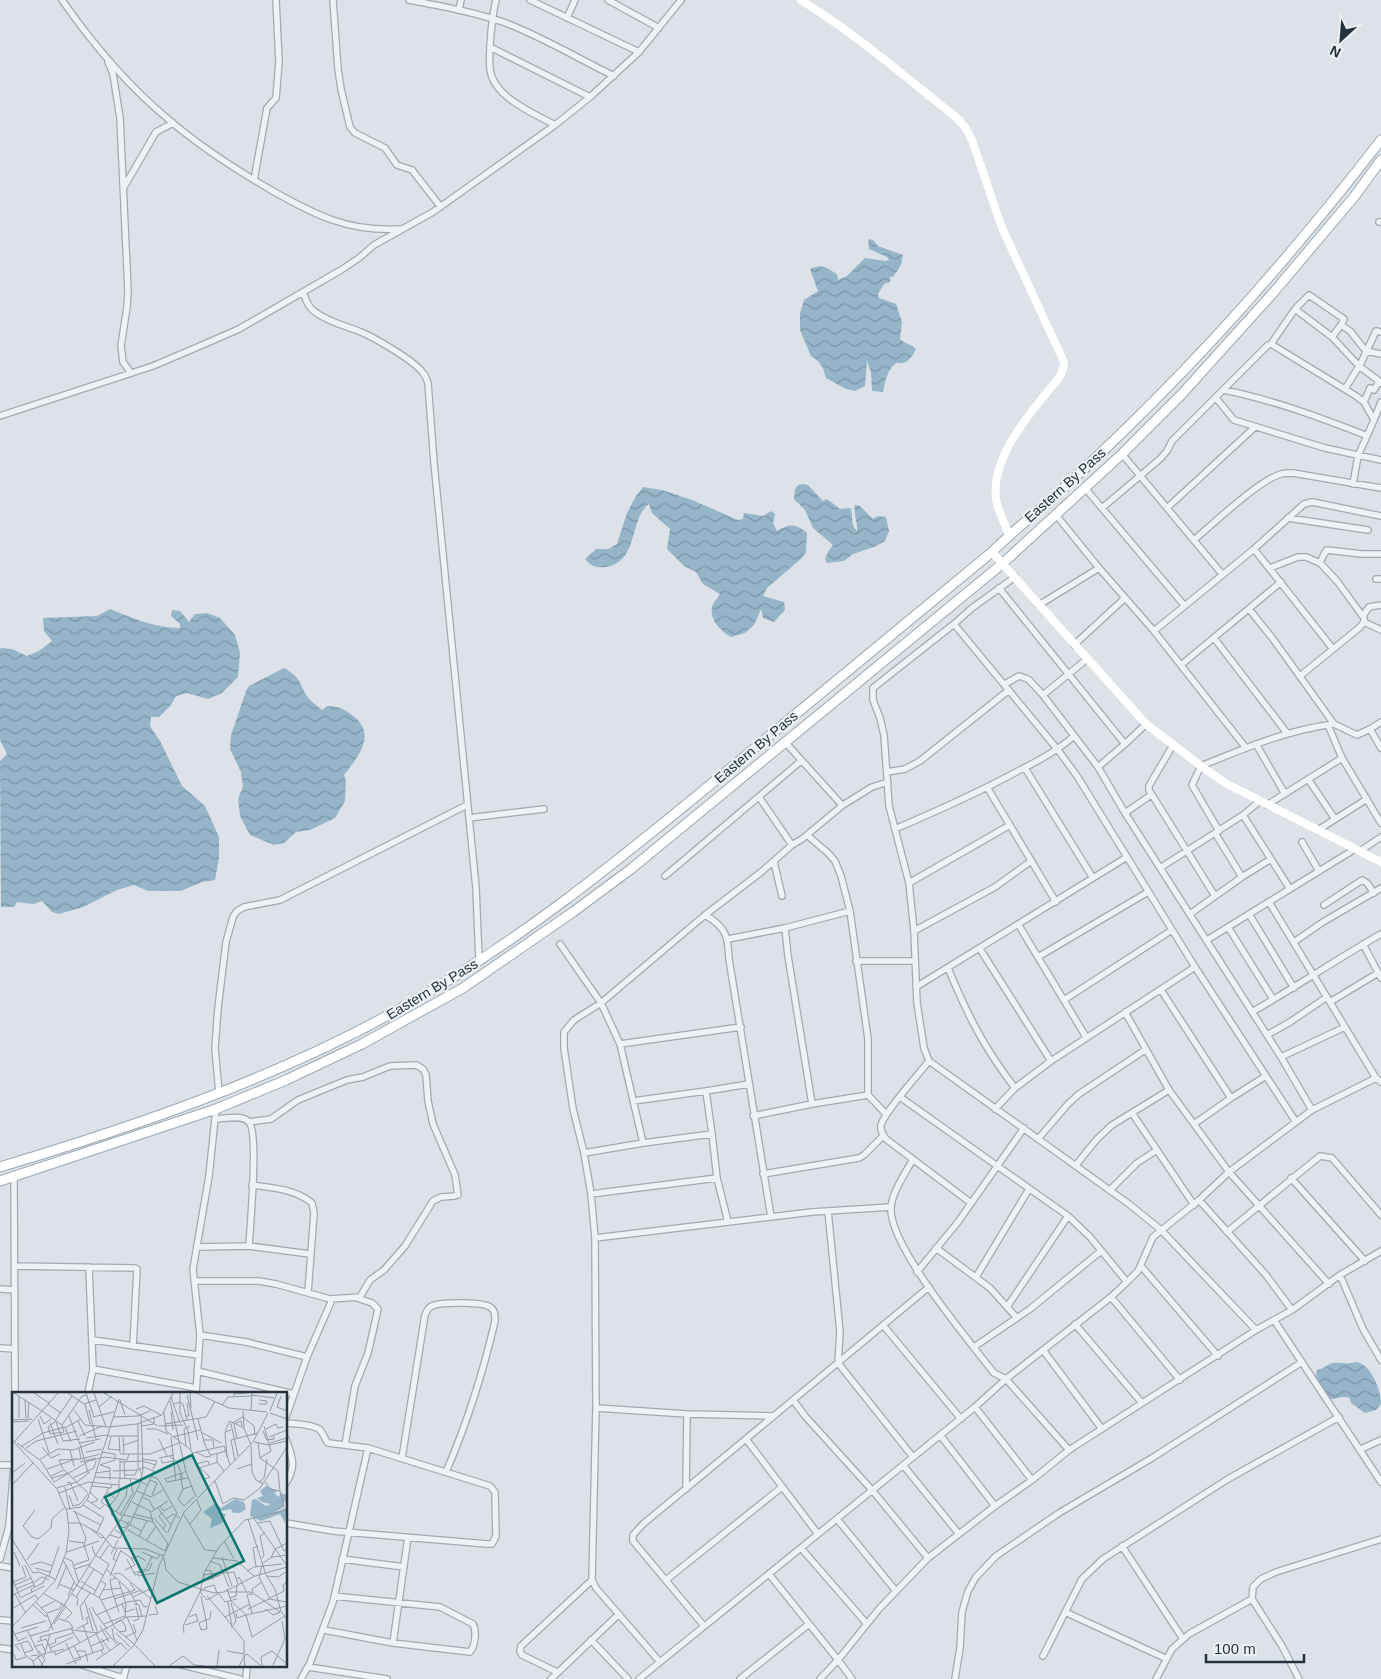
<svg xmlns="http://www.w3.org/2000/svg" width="1381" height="1679" font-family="Arial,sans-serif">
<defs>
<pattern id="water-waves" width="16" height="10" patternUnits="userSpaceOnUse" patternTransform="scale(1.25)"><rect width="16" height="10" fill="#96b5c9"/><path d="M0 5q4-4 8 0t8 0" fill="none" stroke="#7a94a5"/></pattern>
</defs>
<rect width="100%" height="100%" fill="#dce2e7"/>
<path fill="url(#water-waves)" d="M868,239L873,240L878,246L903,255L901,265L893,277H890V282L884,284L878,294L879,298L896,304L902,322L900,339C905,344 911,344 916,349C914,354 908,363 902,363C896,364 899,361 894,365C887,370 885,383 883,392L872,391L871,372L867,361L865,386L855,391L846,389L826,378L823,368L818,361L811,356L800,330V313L804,300L818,291L810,269C823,263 826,268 837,274L838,280L847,276L865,258L885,261L889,260L887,257L869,249Z
M803,484L808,485L823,501L827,499L840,509L850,508C855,517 848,521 857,531C858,523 853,513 855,505L860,506L873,519L878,516L886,517L889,531L885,541L874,547L853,554L844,561L827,563L825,559L828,552L833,545L813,528L805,510L794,499L795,489L798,485Z
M643,487L662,490L692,500L738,520L743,519L744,513L763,516L771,511L775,514L773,523L777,531C789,524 795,523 807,533L806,552L802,558L767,588L763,596L784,602L785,610L774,622L763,618L761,609L754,625L745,633L731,637C721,631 707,618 713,604C715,601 718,597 720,594L703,584L696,572L684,566L667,549L670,529L652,513L649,504C629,518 639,562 606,567C596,568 592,567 585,559L596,549H608L617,544L627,513L636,496Z
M110,609C133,618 154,628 180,628V624L171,616L172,610L180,611L189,622L195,614L207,613L220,618L235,635L240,653L238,677L222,693L208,699L187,693L176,696L171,705L159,717H151L150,726L160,741L182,786L205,806L219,837V858L215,880L202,882L181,891H148L134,885L117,890L83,907L59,914L52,912L42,901L34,904L17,902L14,907H1L0,761L7,754L0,740V649L1,648L12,649L27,656L39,651L52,641L44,631L43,618L97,616Z
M284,668C299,677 298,679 305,693C309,700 316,705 322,710L327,706C338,706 344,709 352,715C378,734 358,757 344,775L346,781L345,801L335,818L310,830L296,832L284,843L274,845L250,835L240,816L238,799L243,787L241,772L230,749L231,735L246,691L249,686Z
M1355,1362C1371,1363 1381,1390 1381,1404L1376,1410L1365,1413L1351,1403L1350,1398C1340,1394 1335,1403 1320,1397L1315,1379L1317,1370C1324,1369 1327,1364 1333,1363C1341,1362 1347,1365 1355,1362Z"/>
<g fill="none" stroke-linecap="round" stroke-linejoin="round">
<g stroke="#a2a9b1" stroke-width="8">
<path id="street" d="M62,0C92,43 127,85 168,119C199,146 235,169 271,190C315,215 348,232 400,229
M333,0L338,69L341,89L350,127L355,133L385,148L397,165L412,170L440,206
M409,0C441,6 473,12 503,22C541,36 577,58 614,76
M496,0C492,16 491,30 490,46C490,53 489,62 490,69C493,97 533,113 555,125
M530,0L639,52
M608,0L659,28
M459,10L461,0
M567,18L575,0
M490,47L590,97
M108,62L113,74L120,118L128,291L127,307L121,346L123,362L131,373
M254,180L267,108L276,98L279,62L276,0
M124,187L156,132L173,123
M1379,222H1381
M303,292C306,300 308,307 315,312C328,322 346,326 361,332C375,338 415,361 423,373C426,376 427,380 428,383L434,463L476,888L479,960
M1295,309L1309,295L1344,319L1341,325
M1332,337L1341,325L1350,331L1366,351L1381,354
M1271,344L1356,396L1364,402L1374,420L1358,456L1353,484
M1345,389L1361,363L1376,331L1381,332
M1224,390C1273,400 1319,417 1365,435
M1216,398L1234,420L1325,448L1381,460
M1364,402L1370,388L1374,390L1379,381L1381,383
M0,416L153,366L200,346L239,329L341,270L359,258L374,245L433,212L555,125L590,97L639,52L681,0
M1374,420L1381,402
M1122,454L1222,574
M1085,488L1184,605
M1102,508L1160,459L1167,451L1172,441L1268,345L1271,344L1295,309L1332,337L1359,366L1379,381
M1167,508L1255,427
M1056,515L1099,568
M1288,518L1368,530
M1194,540C1213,524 1259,480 1281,474C1284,473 1289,473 1293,473L1381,488
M1254,549L1333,649
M1320,563L1324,554L1327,550L1362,554H1381
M1270,568L1298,557H1306L1320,563L1337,581L1364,618V622L1359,628L1300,676
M1376,579H1381
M999,588L1125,744L1098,767
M1039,605L1099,568L1154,631L1246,748
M1249,609L1273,639L1334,724L1357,735L1370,729L1381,722
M1363,616L1369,607L1381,605
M1364,622L1381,630
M954,624L972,608L1015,577
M1154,631L1254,549L1304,504L1312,502L1381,516
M1214,638L1287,733
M1074,645L1125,598
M1181,665L1281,582
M1005,684L1019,676L1025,678L1029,680L1043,695L1098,767L1125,813L1281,1057L1312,1110
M1043,695L1087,659
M1328,725L1342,758L1381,823
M1370,729L1381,748
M785,742L841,804L843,805L872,787L888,782
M1125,744L1146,724
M1256,744L1285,794
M1173,745L1149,786V790L1215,896
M1025,768L1093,878
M887,772L905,769L920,761L1009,690
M1308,779L1335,819
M987,787L1056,902
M759,797L792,845L802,839L843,805
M1267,805L1342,758
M1125,813L1151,795
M1243,815L1290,889
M469,818L544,809
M895,829C937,811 978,793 1018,771C1038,761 1057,751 1074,736
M1318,830L1367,799
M1219,831L1192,785L1201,766C1245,748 1287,730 1334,724
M1215,833L1242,877
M807,835L828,853L835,861L841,876L850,911L868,1039V1095L886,1114
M1302,842L1319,871
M1360,851L1381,837
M774,862L782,896
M1160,868L1243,815L1260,801
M665,876L801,761
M909,883L1010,825
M1269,902L1376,1078
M1324,905L1362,880L1367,883L1374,893
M1190,914L1242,877L1271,859
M1249,914L1294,988
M1018,924L1086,1037
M1228,927L1273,999
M914,931L995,887L1031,861
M728,939L785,928
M1207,940L1355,849
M1294,942L1323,922L1381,888
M560,944L601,1003L620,1044L741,1027
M1363,944L1381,978
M980,949L1051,1061
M1038,957L1148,892
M856,961H914
M948,968C967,1014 984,1048 1015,1088
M916,987L1127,857
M1161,990L1231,1098
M1064,1000L1172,930
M1330,1002L1378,973
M1125,1012L1169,1090L1229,1172L1329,1284
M1252,1012C1296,987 1337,959 1381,934
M1267,1035L1290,1022L1327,997
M620,1044L643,1143
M1281,1057L1345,1027
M929,1061C918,1075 885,1111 881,1125C880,1131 883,1135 886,1139L971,1203
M706,1091L749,1084
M219,1093L215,1048L218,1008L226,942L233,917L237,911L244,907L280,900L467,805
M900,1097L1068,1216L1090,1237L1127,1282
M633,1101L706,1091L712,1134
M812,1104L868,1095
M995,1109L1015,1088L1051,1061L1195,967
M1132,1113L1194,1205
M753,1116L812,1104L788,956L785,928L850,911
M215,1119C224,1119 242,1114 249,1122C259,1133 250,1227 249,1246
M249,1122L271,1119L298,1100L347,1080L363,1077L390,1066L416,1065L423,1069L426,1075L428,1101L433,1124L455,1175L458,1195L455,1196L441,1197L433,1201L405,1246L384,1270L370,1280L360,1297L330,1299
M1194,1124L1231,1098L1266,1076
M1038,1139L1068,1104L1079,1094L1145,1050
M584,1153L643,1143L712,1134L717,1178L728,1222
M913,1159C905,1174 892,1192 891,1208C889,1246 969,1341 994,1373L1006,1379L1069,1450
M1076,1165L1097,1139L1112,1125L1169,1090
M763,1174L859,1158L864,1155L883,1136
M14,1177L15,1393
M1291,1178L1365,1261
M252,1185C273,1188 295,1189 312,1203L314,1213L308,1292
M1110,1190L1137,1163L1157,1150
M591,1194L717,1178
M1199,1200L1266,1275L1292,1310
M828,1211L840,1332L838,1363L913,1457
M771,1217L729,959C728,936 726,927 705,915L760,873L792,845
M1227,1232L1320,1156L1332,1158L1381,1215
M595,1238L812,1212L891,1207
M197,1247L249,1246L310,1254
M936,1248L990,1288L1017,1318
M15,1266L135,1268L137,1269L133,1346
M1141,1266L1218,1356
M917,1272L958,1222L1024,1128
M1340,1275L1363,1329L1381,1360
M976,1277L1029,1189
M194,1281H259L276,1284L330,1299L331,1302L307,1357L286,1417
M0,1289L15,1290
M1111,1297L1180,1380
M1007,1307L1068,1216
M1274,1320L1381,1482
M1075,1324L1142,1403
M883,1325L961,1419
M1256,1330L1161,1230L1129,1204L929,1061L924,1048L917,1003L914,931L909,883L889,806L884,735L880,718L873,700V688L954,624L1058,750L1077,776L1195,967L1296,1122
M200,1335L246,1342L307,1357
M93,1340L198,1355
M974,1347L1030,1309L1101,1251
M0,1348L15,1349
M1043,1350L1102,1429
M93,1369L196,1388
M197,1371L294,1394
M88,1393L93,1369L89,1267
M196,1393L200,1335L193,1269L209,1176L216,1109
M793,1400L929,1287
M975,1407L1032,1480
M596,1408L687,1414L772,1416
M286,1423C296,1424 311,1424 319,1429C324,1433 324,1439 328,1443L368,1448L490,1486L495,1492L496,1536L492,1544H487L333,1531L286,1523
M940,1435L995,1506
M286,1439C292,1457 297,1465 286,1483
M746,1439L818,1534
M345,1445L355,1386L368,1353L378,1309L372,1303L357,1298
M1361,1449L1381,1440
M402,1458L425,1315C427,1310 429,1306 435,1305C444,1302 483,1302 490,1307C495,1310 495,1315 495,1321C483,1373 467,1423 446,1472
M0,1465H14
M903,1465L959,1534
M686,1489L687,1414
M837,1519L896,1591
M1122,1546L1183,1639
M801,1548L867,1624
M0,1559L9,1526L14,1465
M342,1559L404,1567
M0,1566L14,1568
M769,1574L838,1660L852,1679
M666,1580L782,1487
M1065,1612L1165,1658
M0,1620L14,1621
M704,1626L633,1541V1535L643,1524L793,1400L805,1416L872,1490L928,1558
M324,1630L393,1643L470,1652C475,1646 477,1631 473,1624L440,1607L334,1596
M591,1640L628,1679
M393,1643L408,1537
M0,1648L14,1650
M1043,1656L1082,1579L1103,1559L1228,1479L1339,1417
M660,1662L596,1588L592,1580L596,1408L595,1238L591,1194L584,1153L573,1109L564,1048V1032L574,1020L601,1003L705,915
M82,1665L123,1678
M182,1665L240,1679
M308,1667L387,1679
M557,1672L522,1655L520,1651L521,1646L592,1580
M123,1679L127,1665
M246,1679L247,1665
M301,1679L310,1663L333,1602L368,1448
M551,1679L619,1614
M639,1679L975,1407L1006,1379L1111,1297L1127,1282L1138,1271L1153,1237L1199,1200L1229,1172L1312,1110L1376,1078L1381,1082
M740,1679L809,1624
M820,1679L838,1660L879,1609L928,1558L995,1506L1032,1480L1069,1450L1256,1330L1292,1310L1340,1275L1381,1251
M955,1679L960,1648L962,1612L968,1591L976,1577L996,1556L1059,1513L1152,1458L1302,1362
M1156,1679L1172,1649L1189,1634L1252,1599
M1299,1679L1282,1646L1252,1599L1253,1587L1261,1579L1276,1572L1381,1539"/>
</g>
<g stroke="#9ba8b3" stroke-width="11">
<path id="primary" d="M0,1167C136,1126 271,1080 396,1011C514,946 619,860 722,775C812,701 902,627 992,552C1013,531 1037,512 1059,492C1091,463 1122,433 1152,403C1234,321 1310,232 1381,140
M0,1181L216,1109L286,1080L362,1044L463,988L573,912L631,869L1002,564L1122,454L1181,395L1273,293L1354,197L1381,160"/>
</g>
<use href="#street" stroke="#eff2f5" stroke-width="5.5"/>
<path stroke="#fff" stroke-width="8" d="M801,0C856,34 905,77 956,117L965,127L972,140L1002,228L1064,362C1064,374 1056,382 1048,391C1025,419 991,460 996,499C998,511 1005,524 1009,535
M992,552L1146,724L1201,766L1227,784L1381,862"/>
<use href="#primary" stroke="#fff" stroke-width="9"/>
</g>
<g text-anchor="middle" stroke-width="4.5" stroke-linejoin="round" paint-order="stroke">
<g font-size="14" fill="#26313e" stroke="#ecf1f5">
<text transform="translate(1065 485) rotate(-42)" y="5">Eastern By Pass</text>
<text transform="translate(756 747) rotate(-40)" y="5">Eastern By Pass</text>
<text transform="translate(432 989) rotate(-31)" y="5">Eastern By Pass</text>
</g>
</g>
<g transform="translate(12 1392)">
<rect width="275" height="275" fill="#dce2e7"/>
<path d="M254,94L266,99L262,101L267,105L269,101L275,103V113L272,108V113L263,121L275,115L273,131L268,122L249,129L238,124L240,108L244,107L254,114L259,112L250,110L245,106L251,104L248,99ZM223,107L232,110L234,117L228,121H221L219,117L210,119L208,121L214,122L210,131L198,136L200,127L191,120L204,111L209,116Z" fill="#96b5c9"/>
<path fill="none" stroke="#939ba3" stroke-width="1" d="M2,1L30,19M22,1L37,11M56,1L72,12L84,8M74,1L82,25M82,1L94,35M92,1L146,34M168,1V21L176,39L179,57M178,1L179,16M184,1L217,16L255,20M175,3L186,48M239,3L262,6M7,4V26M269,4L265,15L275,19M159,5L168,31M222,5V2L235,1M13,8L14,26M108,8L113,23M158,9L174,80L184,105M36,12L49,21M73,12L78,32M162,12L168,10L171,12L175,29M247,12H254L255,9L247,8M210,13L216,5L239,4M87,15L100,4M124,17L132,14L149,23M62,18L73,33L97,35L125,32L150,23L161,1M77,18L84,47M239,18L240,1M30,19L50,33L52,40L38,42L36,35L44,29M231,19L232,36L239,53M258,19L265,1M152,20L154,39L179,58L195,95M159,20L161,38M258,21L275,27M28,24L32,32L39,27M57,24L69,55M174,24H177L175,11M81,25L102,20M101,25L126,24L138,19M16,26L17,10M232,26L242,34L243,43M26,27L37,61M0,28L20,27M43,29L60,4M66,29L73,44M0,30L17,29M44,30L51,49L68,47M38,31L46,52M126,32V75L130,83M153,32L194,25L203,9M50,33L70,4L75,3M130,34L142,32V25M147,34L171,33M53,36L69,27M134,37H144L156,42M254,37L264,32L266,36L271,35M213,39L218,29L232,36M251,39L255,48L262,47V44M189,40L209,51M31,41L53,35L59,50M67,44L90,34M95,44H126M99,45L96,57L108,58M107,45L108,61M111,45L112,62M159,45L164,89M161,45L188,38M257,45L275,38M74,46L95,43M225,46L222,32L229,29L230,34M147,47L155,64M0,48L45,97L55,120L57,139L54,161L43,189L0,235M191,48H201L202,56M2,50L46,1M242,50L257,53L275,49M5,51L29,69L42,90M68,51L88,47M246,51L248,66L266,79L268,99M258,51L275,46M112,53L127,48M10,54L31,41M239,54L240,80L244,88L251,92M30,55L39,66L48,62M69,55L76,81M174,55L172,37L178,34M14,56L24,49L65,39M67,56L69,67L88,62M58,58L62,74M74,60L90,57M184,60L194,65L199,64L193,53L186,27M181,61L212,54L218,73M205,61V70L212,79M108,62H138L167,51M199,63L214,59M157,64L165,70L171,87M226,64L219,32L232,24M215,65L213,40L219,38M147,66L162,63M248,66L259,59L252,34M28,67L46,57L61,58L83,50M108,67V88M130,67L145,69L141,77M149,67L150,71L162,69M223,69L219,48L246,41M68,70L84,66M108,70L130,69L144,73M112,70L113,87M184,72L196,69L197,72M88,73L103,68V62L89,60M88,73L98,76V88M187,76L206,70M188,76L198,85L191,88M35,77L64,67M51,77L47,68L69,67M225,77L240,72M101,79L125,78M174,79L168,83L171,97L180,94M0,81L13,71M83,81L98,79M169,81L153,87L155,90L176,86M113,83H123L125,78L131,76M39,84L52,78L76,101M139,84L146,87L165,121L159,133M82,85L124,87L135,93M40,86L57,81M61,86L82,76L84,69M138,88L145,91L140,103M203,89L211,112L221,106L232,108L248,96L275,55M42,90L77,69L93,65L115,68L117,62M65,90L78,80M247,90L252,86L255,67M253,90L258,97L268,99L272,114L267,117M55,91L58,90L66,109M0,93L21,71M80,94L99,96L100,93M53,95L58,118M45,96L65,90M97,96L89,110L111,124M171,97L166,107L172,114L182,105M125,99L139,105L151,98M78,100L86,108L79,111M95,100L104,107L96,115M47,101L76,90L107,93M57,103L61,114L68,112L76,102M130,105L137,108L142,117M104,106L107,101V88M75,108L88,117L92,113M120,110L138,119L141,130M71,113L92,126L85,140M148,114L152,119L160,114M146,116L159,133L156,140M54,117L69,115L76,106L107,7M23,118L11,134L20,145L26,147L39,136L40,127L53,115M61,119L89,133M63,119L74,146L72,153L77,168M102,119L99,122L108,129M104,120L114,104L115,96M139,120L156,109M150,121L147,124L154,134L150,137M121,122L141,127M108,123L121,101L118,87M112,123L141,130L156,152L153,159L116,138M172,123L193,158L204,159M241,125L275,174M142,126L155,141M154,127L161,122L168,126M236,127L254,183M109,128L130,139M57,131H68L90,143L101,156L133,157L152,164M246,131L258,129L272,159L275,158M178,132L189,118L185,108M106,134L113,136L117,129M78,136L89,146L92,145M98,143L108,146L110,142L103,138M110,143L118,132L142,79L131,75M127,144L135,129M0,147L21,181L27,180L43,187M94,147L108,129L127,94L131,78L129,22M57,149L72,151M134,149L144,134M212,149L222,167M80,154L83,163L97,172L82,202M109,159L121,167L126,164L134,169M2,160L8,174M55,160L87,149M130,160L145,167L148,163M99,162L106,148M210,165L220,194M53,166L60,169L67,191M88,166L97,153M152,166L154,178L166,190L202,201L212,200L243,184L275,175M201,166L225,169L242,184M250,166L252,163L248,144L253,141M259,166L263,157L275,151M115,167L123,183L127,182M15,168L27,151M51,168L64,193L88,206L103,236L122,252M105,169L101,167L105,157M198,169L208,173L217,195M251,171L260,165L275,163M13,173L23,195M18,173L29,170L41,174M62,173L77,168M77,174L91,183M244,174L241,156L246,154M250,174L247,185L258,207M23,176L38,180M63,177L78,172M94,177L116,197L125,212M113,178L123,173L119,166M193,178L199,179L201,188M235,179L242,175L270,172M122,181L134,177L140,164M126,181L137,178L140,171M102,182L108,181L139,207M203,182L222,180L226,192M191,183L211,180M254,183L263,197L269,220L275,226M37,184L47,154M98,184L109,158M126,184L143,181M255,184L266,185L274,180M0,186L8,205M225,187L227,185L235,201M69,189L84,199M1,190L14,185L10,174M107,190L114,212L113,226M189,190L209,183M250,190L240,197L241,201L268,220M21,191L30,185L37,188M47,192L62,198M3,193L19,186M192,196L202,193L205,201M4,197L21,190M45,197L55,173M215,197L219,209L234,223L275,214M91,198L109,196M100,199L107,220M100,199L98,188L104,186M20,200L19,197L31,191L35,183M216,200H239L240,203M207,201L195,208L188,200L192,181L207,155L233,128L275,118M3,202L13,220M32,202L54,214L42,232M60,202L66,206L65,214M207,202L213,210L225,207M239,202L235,203L240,221M0,203L22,193M56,204L62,190M189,204L194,228M195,204L213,225M64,205L82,177M121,205L138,197M8,206L32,194M87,206L94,192L89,189M218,206L224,204L225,193M258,206L272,199L271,193L275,190M102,207L130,198M89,208L123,198L118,191M24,210L35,222L41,238M73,210L81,239M216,210L220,236M219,211L224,229L221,233M110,212L113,220L123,217M122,212L127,213L130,225M21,213L33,224H36M80,215L84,223L115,210L128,208L132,215L136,214M29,216L43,209M77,216L86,241M0,217L23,203L26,207M236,217L257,207L275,210M253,217L261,223L268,220M35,221L47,217L50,212M224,221L225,226L234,223L240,245L273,224M85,223L95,237M137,223L146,222L143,214M115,225L125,248M53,228L60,221L54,215M71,228L68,215L78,201M194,228L195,237L189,238L187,231L194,228L198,227L199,219M121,229L127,227L124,215M103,231L109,228L113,233L114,239L107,240M92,232L113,224M71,233L81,261M173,233L186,229L184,222L177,225M88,234L97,250M9,236L34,229M100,236L102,247L108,252M0,237L6,249L15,245M37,237L94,147M59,237L68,251M65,237L76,231L74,226L77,225M15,238L18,244L38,238M60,238L86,241M93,238L105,253M104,241L118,255M172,241L171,234L188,200L193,196M3,242L26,235M84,242L92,257L89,258M18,244L28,264M113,245L124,240L121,232M89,246L98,259M29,248L28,245L61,236L57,230L47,227M25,250L34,247L40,260M54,251L64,272M9,252L13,263L21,269L22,274M37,253L44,250L43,247L61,241M123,253L143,274M79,254L98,246M22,255L30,252L33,259M38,256L61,245M8,259L3,253L16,249L21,258L12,261M27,259L33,268L29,274M64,259H73L76,270M215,259L232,262M43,260V263L62,254M2,262L4,268L14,265M19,264L25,263L31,274M171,264L182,273L193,274M32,265L38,242M63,267L89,258L91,262M84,268L109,251L115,258M21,269L31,262L52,257M54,272L69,267L62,254L115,225L134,224M261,273L273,247L270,229M101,274L122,253L131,238L147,174L172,120L241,50L256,21M157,274L171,264M205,274L207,258M227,274L232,265V249L213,225L238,212M233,274L232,265L235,262L248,273M250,274L249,265L260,259L275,272"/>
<path fill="#0f766e" fill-opacity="0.15" stroke="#0f766e" stroke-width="2.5" d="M180,63L232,169L145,211L93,105Z"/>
<rect width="275" height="275" fill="none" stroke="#26313e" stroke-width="2.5"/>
</g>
<g transform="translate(1341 40) rotate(206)" stroke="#ecf1f5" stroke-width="4" paint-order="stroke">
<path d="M0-4L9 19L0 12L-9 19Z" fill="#26313e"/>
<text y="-8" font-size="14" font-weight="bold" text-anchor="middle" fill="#26313e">N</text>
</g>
<path d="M1206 1654v8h98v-8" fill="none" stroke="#26313e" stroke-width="2.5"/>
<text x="1214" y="1654" font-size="15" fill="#26313e" stroke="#ecf1f5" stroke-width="4" paint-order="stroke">100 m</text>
</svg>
